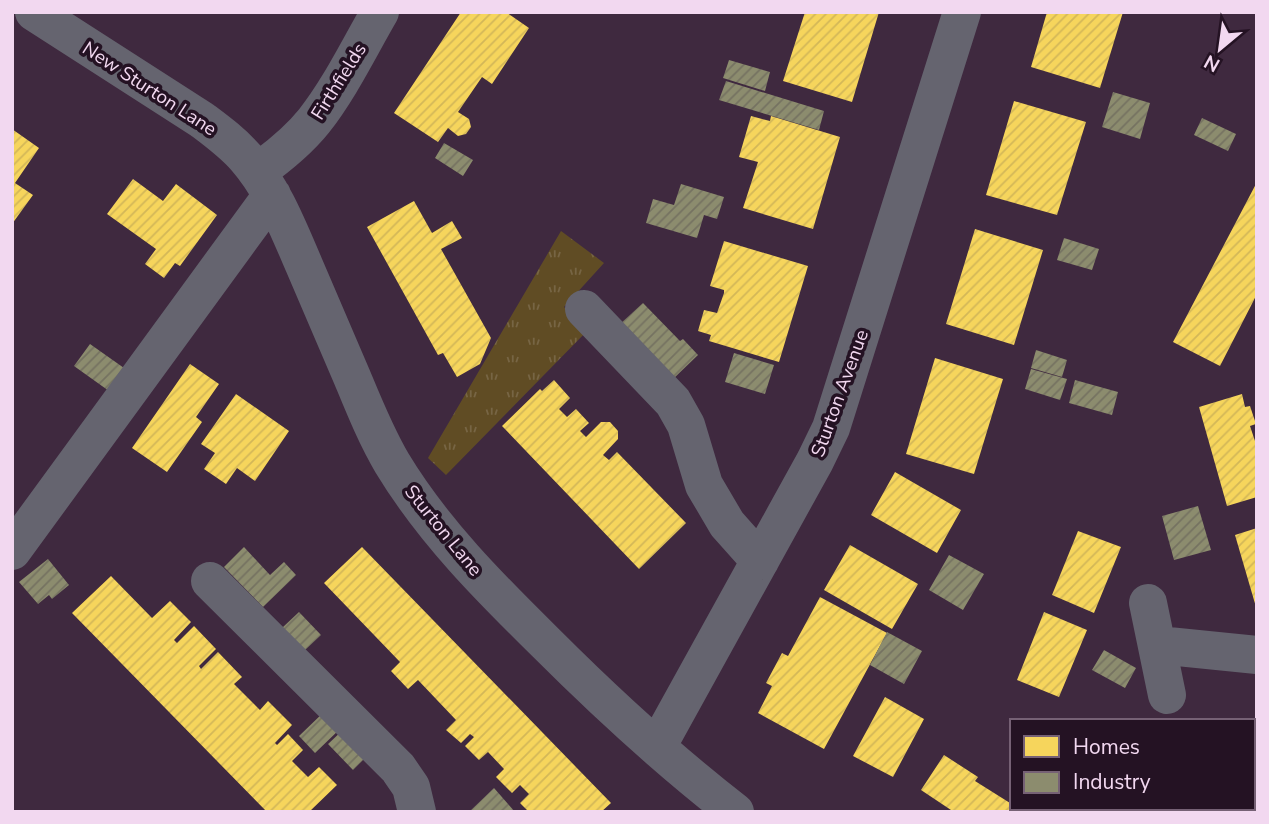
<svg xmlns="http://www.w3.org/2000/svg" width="1269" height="824" font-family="'Nunito Sans',sans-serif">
<defs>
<pattern id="grass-tufts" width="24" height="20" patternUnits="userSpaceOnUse" patternTransform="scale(1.75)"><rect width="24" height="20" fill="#604c24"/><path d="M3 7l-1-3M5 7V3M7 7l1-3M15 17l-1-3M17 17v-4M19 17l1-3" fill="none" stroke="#776544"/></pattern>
<pattern id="homes-hatch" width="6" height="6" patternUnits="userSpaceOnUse" patternTransform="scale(1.75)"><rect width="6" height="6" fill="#f6d55c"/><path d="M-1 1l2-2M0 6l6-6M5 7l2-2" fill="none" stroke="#d3b758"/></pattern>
<pattern id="industry-hatch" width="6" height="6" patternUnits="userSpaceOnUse" patternTransform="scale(1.75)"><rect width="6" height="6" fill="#8c8c6e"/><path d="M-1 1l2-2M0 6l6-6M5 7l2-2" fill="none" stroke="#757261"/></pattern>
</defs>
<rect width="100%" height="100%" fill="#3f293f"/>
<path fill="url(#grass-tufts)" d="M561,231L604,263L564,307L588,330L446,475L428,458Z"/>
<path fill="url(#homes-hatch)" d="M461,12H506L529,28L492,84L482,77L458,112L469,119L471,127L466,134L458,136L448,128L438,142L394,113Z
M805,12H879L852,102L783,81Z
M1047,12H1123L1100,88L1031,67Z
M1014,101L1086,122L1057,215L986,195Z
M751,116L770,121L771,116L840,137L813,229L743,208L758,162L739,157Z
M12,129L39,148L15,183L33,195L12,224Z
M133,179L163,201L176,184L217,215L180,266L175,263L164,278L145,264L156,249L107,214Z
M1257,182V294L1220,366L1173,342Z
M414,201L432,233L452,221L462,238L441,249L491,338L480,364L457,377L443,353L438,355L367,227Z
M975,229L1043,250L1014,345L946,324Z
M724,241L808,266L779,362L709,341L711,335L698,331L704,310L717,313L724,293V290L710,286Z
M935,358L1003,379L974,474L906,454Z
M190,364L219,384L196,417L202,422L167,472L132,448Z
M554,380L570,398L559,409L567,417L576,409L589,423L580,431L586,437L601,422H610L618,431V439L603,455L609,460L617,452L686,523L639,569L502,426L540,389L542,391Z
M236,394L289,431L255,481L237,468L226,484L204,469L215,453L201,444Z
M1242,394L1245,407L1250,406L1256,424L1250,426L1257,447V497L1227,506L1199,407Z
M895,472L961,510L937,553L871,515Z
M1257,528V607H1256L1235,535Z
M1078,531L1121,547L1094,613L1052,595Z
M850,545L918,584L892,629L824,590Z
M362,547L611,803L601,812H529L520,803L529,794L520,785L512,793L496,777L504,769L488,752L479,760L465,746L474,737L470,734L461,743L446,730L456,720L418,680L408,689L391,671L400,662L324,583Z
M111,576L152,618L170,601L191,622L174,640L177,643L194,626L216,649L199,666L201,669L218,652L242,677L234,684L260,710L268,701L292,725L275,743L277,745L288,734L303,750L292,761L308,777L319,767L337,785L309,812H267L72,613Z
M820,597L887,633L824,749L758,713L772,686L766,683L782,653L788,656Z
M1044,612L1087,630L1059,697L1017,680Z
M885,697L924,719L893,777L853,756Z
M1257,730V773L1253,771V737Z
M944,755L978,777L975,781L1010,803L1012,801V808H1027L1032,812H954L921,790Z
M1253,790L1257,792V812H1214L1215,808H1253Z"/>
<path fill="url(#industry-hatch)" d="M729,60L770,72L765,91L723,78Z
M726,81L824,111L819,130L719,100Z
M1113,92L1150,103L1140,139L1102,127Z
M1202,118L1236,134L1228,151L1194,135Z
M444,143L473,160L463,176L435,158Z
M681,184L724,197L717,219L704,215L697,238L646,223L653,199L674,205Z
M1064,238L1099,249L1092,270L1057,260Z
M643,303L680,341L683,339L698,355L672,380L619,325Z
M90,344L124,368L109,391L74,366Z
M1036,350L1067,360L1062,377L1031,368Z
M734,353L774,365L765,394L725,382Z
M1031,369L1067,379L1060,400L1025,389Z
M1075,380L1118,392L1112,415L1069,403Z
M1198,506L1211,550L1174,560L1162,516Z
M244,547L270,575L284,562L296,575L263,607L224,567Z
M949,555L984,574L963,610L929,590Z
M48,559L69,585L52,599L49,595L38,604L19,582Z
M299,612L321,635L304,651L282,628Z
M887,632L922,651L904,684L870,665Z
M1104,650L1136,668L1125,688L1092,670Z
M325,711L341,728L315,753L299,736Z
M345,728L370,753L353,770L328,744Z
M494,788L515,812H469Z"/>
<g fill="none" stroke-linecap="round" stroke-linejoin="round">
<path stroke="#65646f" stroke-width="38" d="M34,12L202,120C218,132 233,143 246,158C273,189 288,228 304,265C320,302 336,339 352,377C364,406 376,436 392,463C433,531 490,588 546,643C606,703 668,760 735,812
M257,172C278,157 298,141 314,121C340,88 359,48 380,12
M584,309L673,402L686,425L704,485L727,524L760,561
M12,551L272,195
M210,581L398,768L411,787L417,812
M1148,603L1167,695
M1158,645L1257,655
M657,747L815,461L831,428L962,12"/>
</g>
<g text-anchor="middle" stroke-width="7" stroke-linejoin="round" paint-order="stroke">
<g font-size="19" fill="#f2d8f0" stroke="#241223">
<text transform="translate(338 81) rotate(-58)" y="7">Firthfields</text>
<text transform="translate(150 88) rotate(33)" y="7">New Sturton Lane</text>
<text transform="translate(839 393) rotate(-70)" y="7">Sturton Avenue</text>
<text transform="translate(444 530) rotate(51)" y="7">Sturton Lane</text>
</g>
</g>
<rect width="1269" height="824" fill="none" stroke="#f2d8f0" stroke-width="28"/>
<rect x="1010" y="719" width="245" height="91" fill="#241223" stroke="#766175" stroke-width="2"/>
<rect x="1024" y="736" width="35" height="21" fill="#f6d55c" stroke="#766175" stroke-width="2"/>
<text x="1073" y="754" font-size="21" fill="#f2d8f0">Homes</text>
<rect x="1024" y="772" width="35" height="21" fill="#8c8c6e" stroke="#766175" stroke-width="2"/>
<text x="1073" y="789" font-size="21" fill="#f2d8f0">Industry</text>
<g transform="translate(1220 49) rotate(209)" stroke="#241223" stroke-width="5" paint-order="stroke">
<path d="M0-5L12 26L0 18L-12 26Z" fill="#f2d8f0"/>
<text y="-10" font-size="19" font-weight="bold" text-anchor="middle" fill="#f2d8f0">N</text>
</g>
</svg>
